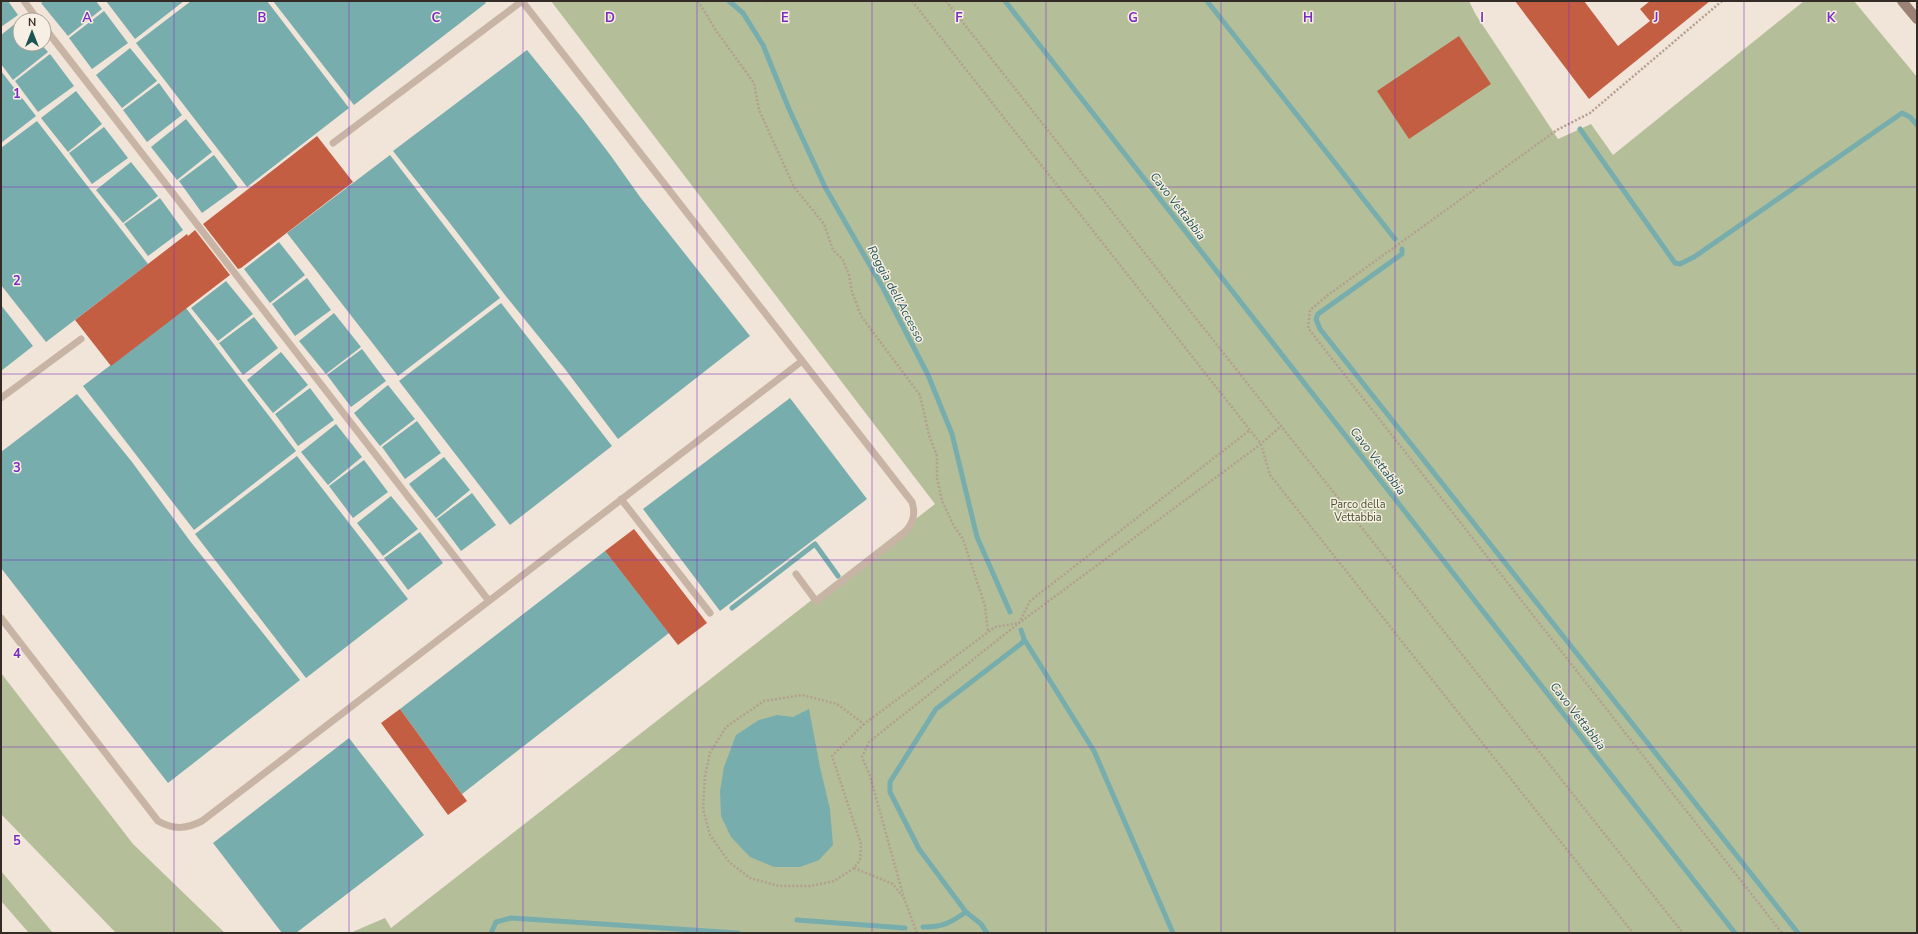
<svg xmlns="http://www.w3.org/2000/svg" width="1918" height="934" font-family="'Nunito Sans',sans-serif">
<rect width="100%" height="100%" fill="#f1e4d8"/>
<path fill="#b4bf99" d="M551,1H1469L1476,15L1558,139L1591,124L1613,155L1804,1H1854L1917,77V933H350L385,918L391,928L935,504Z
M1,673L133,844L225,933H116L1,814Z
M1,871L53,933H29L1,901Z"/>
<path fill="#78adad" d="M1,1H8L18,15L1,27Z
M44,1H96L102,9L68,36L41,3Z
M106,1H184L135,39Z
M191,1H267L349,108L247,187L136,43Z
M273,1H484L486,3L354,105Z
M104,11L128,43L92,69L69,38Z
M21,19L20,44H41L48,52L13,80L1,64V35Z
M130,48L157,81L122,108L96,75Z
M527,50L582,118L611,156L640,197L750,336L618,439L565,369L505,295L449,222L393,151Z
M50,54L74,86L38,112L15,81Z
M1,71L36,116L1,143Z
M159,83L182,115L147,142L123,110Z
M76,91L102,124L68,152L41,118Z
M186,119L212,152L177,180L151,147Z
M37,121L148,264L46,342L1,285V148Z
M104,127L128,158L92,184L69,153Z
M214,155L238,187L202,213L179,181Z
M390,155L500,298L398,376L287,233Z
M131,162L158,196L123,223L96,190Z
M160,198L183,230L148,256L124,224Z
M279,242L305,275L270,303L244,269Z
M307,278L331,310L295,336L272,304Z
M226,281L253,314L218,341L191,308Z
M501,303L612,446L510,525L399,381Z
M1,305L33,346L1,371Z
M186,308L296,451L194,530L83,386Z
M334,313L361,347L326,374L299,341Z
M254,317L278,348L243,375L219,343Z
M362,349L386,381L351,407L327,375Z
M281,352L308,385L273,413L247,380Z
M388,385L415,419L380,446L354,413Z
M310,388L334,420L298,446L275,414Z
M77,394L132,462L190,541L300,680L168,783L1,568V452Z
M790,398L867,499L720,611L643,509Z
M417,421L441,453L405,479L382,447Z
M336,424L362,457L328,485L301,452Z
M297,456L408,599L306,678L195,534Z
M444,457L470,490L436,518L409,484Z
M364,460L388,492L353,518L329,486Z
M472,493L496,525L461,551L437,519Z
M391,496L418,529L383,556L357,523Z
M420,532L443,563L408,590L384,558Z
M605,551L669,633L462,794L400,709Z
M809,709L820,767L830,809L833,845L819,860L800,867H774L750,857L731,837L721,816L720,791L724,767L736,735L759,720L777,715L793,717Z
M349,738L424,835L296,933H282L213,843Z"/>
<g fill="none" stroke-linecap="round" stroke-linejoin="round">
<path stroke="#78adad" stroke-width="5" d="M729,1L743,13L763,45L789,109L825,187L883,288L928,375L952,434L977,537L1010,612
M1005,1L1735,933
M1207,1L1395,239
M1580,129L1675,263L1680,264L1694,257L1902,113L1910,117L1917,125
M1402,249V254L1318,314L1316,319L1320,329L1798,933
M732,608L815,544L838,576
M1024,639L1094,751L1173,933
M797,920L905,928
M923,927C943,927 950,923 966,912
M491,933L496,922L511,918L738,933
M987,933L981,924L966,912L919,849L890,792V782L936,709L1022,643L1024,639L1021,630"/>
</g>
<path fill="#c45e43" d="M1515,1H1584L1618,46L1650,21L1640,9L1650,1H1710L1589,99Z
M1459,36L1491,84L1409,139L1377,91Z
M317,136L353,182L241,268L238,269L203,224Z
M195,230L230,275L111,366L75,320L187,234L188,236Z
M634,529L707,623L678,645L605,551Z
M400,709L467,801L448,815L381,723Z"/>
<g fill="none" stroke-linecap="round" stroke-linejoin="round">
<path stroke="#b49e8f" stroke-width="2.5" stroke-dasharray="2 2" stroke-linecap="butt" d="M698,1L717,32L754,83L759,110L794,187L824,224L833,250L843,260L849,275L852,292L861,316L920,395L929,435L937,456V478L942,501L954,526L963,539L985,606L988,632
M912,1L1261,444L1270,475L1633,933
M946,1L1277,421L1683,933
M1722,1L1590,113L1557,130L1328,295L1310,310L1308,328L1782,933
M765,2L766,1
M864,724L832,756L861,844L860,860L854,868L834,881L811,886H779L750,878L729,862L710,835L703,809L705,776L710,753L726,727L764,701L802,695L837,704L864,724L995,627L1019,623L1030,601L1250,430
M854,868L893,884L902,896
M917,933L904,898L870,776L862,757L869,742L1019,623L1261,444L1281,426"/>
<path stroke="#c8b4a5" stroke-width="7" d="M24,1L38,20
M522,1L912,502C916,515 913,524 903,534L816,601L796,574
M44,27L489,601
M333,143L522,1
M1,398L81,339
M621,499L710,613
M1,618L158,821C174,830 186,829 202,821L802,361"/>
<path stroke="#9c8276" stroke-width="10" d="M1902,1L1917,19"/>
</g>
<path fill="none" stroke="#7b2cbf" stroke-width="1" stroke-opacity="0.55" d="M174,1V933M349,1V933M523,1V933M697,1V933M872,1V933M1046,1V933M1221,1V933M1395,1V933M1569,1V933M1744,1V933M1,187H1917M1,374H1917M1,560H1917M1,747H1917"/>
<g text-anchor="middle" stroke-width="3" stroke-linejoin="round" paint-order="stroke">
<g font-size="11" fill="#45522a" stroke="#f8efe4">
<text x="1358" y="508">Parco della<tspan x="1358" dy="13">Vettabbia</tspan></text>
</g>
<g font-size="12" font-style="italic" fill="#1c5354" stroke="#f8efe4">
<text transform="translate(1178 206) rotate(52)" y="4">Cavo Vettabbia</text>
<text transform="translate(896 294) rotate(62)" y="4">Roggia dell'Accesso</text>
<text transform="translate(1378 461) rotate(52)" y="4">Cavo Vettabbia</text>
<text transform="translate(1578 716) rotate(52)" y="4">Cavo Vettabbia</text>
</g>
</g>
<g font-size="13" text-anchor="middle" font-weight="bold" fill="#7b2cbf" stroke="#f8efe4" stroke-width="3" stroke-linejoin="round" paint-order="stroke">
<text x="87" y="22">A</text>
<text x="262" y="22">B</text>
<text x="436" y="22">C</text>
<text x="610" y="22">D</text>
<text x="785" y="22">E</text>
<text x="959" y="22">F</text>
<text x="1133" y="22">G</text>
<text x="1308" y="22">H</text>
<text x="1482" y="22">I</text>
<text x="1656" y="22">J</text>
<text x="1831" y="22">K</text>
<text x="17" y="98">1</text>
<text x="17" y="285">2</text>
<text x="17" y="472">3</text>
<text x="17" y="658">4</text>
<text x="17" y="845">5</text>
</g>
<rect width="1918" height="934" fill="none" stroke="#342a26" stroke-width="4"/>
<g transform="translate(32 32)"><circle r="19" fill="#f8efe4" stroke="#aaa098"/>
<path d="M0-3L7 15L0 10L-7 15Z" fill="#1c5354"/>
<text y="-6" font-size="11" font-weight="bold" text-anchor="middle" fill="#342a26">N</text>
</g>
</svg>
